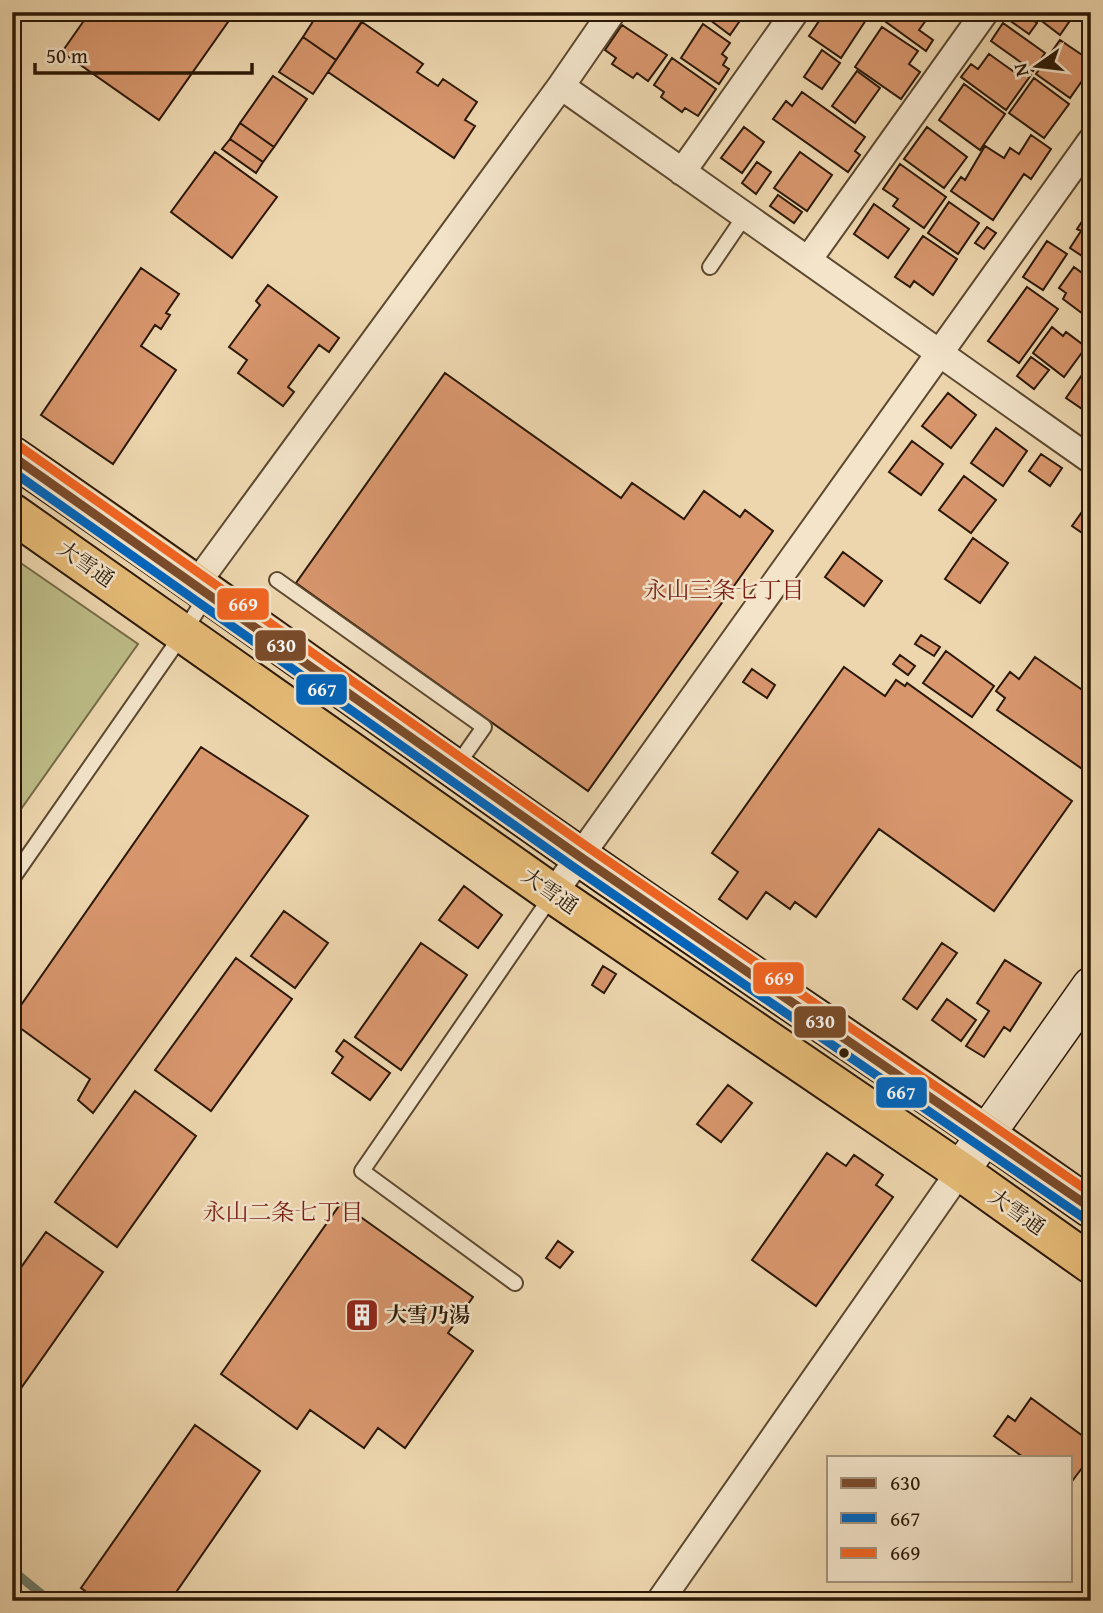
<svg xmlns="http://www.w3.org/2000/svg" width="1103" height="1613" font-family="'Gentium Book Plus','Noto Serif JP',serif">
<rect width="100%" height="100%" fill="#edd6ae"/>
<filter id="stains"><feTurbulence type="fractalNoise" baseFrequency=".00286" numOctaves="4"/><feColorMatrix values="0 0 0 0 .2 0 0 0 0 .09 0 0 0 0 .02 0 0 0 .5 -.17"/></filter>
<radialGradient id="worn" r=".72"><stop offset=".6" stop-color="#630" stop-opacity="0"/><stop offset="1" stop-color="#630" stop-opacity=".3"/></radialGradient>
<path fill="#bdbc87" stroke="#746a46" stroke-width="2" d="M12,557L138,644L14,819L12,817Z"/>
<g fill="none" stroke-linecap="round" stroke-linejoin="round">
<path stroke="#6d7968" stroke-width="9" d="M12,1570L50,1601"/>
</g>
<path fill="#d8966d" stroke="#2b1805" stroke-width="2" d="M90,12H235L159,120L62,52Z
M319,12H368L336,60L303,37Z
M704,12H746L730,35L702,14Z
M825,12H855L866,20L841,58L809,36Z
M893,12H932L919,30L933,40L926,51L886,22Z
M1014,12H1021L1037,23L1029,34L1009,20Z
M1030,12H1076L1060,35Z
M362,22L423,64L417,72L438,86L443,79L477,102L465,120L475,126L454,158L328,72Z
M1003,23L1045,53L1033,71L991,41Z
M703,24L730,43L722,54L727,58L723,65L729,69L719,84L681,58Z
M622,25L667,55L648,81L637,73L633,78L612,64L616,58L605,50Z
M882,27L918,51L909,64L920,72L901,99L855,67Z
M303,37L336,60L313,94L279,72Z
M1060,40L1091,61V68L1070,98L1036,74Z
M822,50L840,63L822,89L804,77Z
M989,54L1017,74L1022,68L1031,75L1006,110L961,77L971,64L978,69Z
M672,58L716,89L698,116L685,108L682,112L661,97L664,92L654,85Z
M857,71L880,88L855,123L832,106Z
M273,76L307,99L274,147L240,123Z
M1034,78L1069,104L1044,138L1009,113Z
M964,84L1005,114L980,150L939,120Z
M802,92L865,137L855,151L860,155L848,172L773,119L786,101L792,106Z
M240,123L274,147L263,162L230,139Z
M744,127L764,142L742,173L721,158Z
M927,127L967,157L944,188L904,159Z
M1031,135L1051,149L1031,179L1024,174L993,220L951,191L961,177L965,180L985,146L1004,158L1010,148L1019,154Z
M230,139L263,162L256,173L222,149Z
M215,152L277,197L232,258L171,212Z
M800,152L832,175L807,211L774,188Z
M757,162L771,172L756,194L742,183Z
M900,164L946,197L924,228L893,206L898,199L883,189Z
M778,195L802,212L794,223L770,206Z
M949,202L979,223L958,254L928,233Z
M874,204L909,229L888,258L854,234Z
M1085,217L1091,221V262L1070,248L1081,231L1077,229Z
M987,227L996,233L984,249L975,243Z
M923,236L957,259L933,295L914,281L910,287L895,277Z
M1047,241L1067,254L1043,290L1023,277Z
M1074,267L1085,275L1089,269L1091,270V320L1063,299L1066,293L1059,288Z
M141,268L179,294L166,313L170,315L161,329L155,325L141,346L176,370L113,464L41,415Z
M268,285L339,338L329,352L319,345L288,387L294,392L283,406L238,373L247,360L229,347L260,305L256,301Z
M1027,287L1058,309L1019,363L988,341Z
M1052,327L1063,336L1066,332L1086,347L1064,377L1033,353Z
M1031,357L1049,370L1034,389L1017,376Z
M1091,362V415L1066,398Z
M445,373L621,498L632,483L684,519L704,491L740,517L745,510L773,531L588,791L296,583Z
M948,393L976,415L951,448L922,426Z
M996,428L1027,451L1003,486L971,463Z
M912,441L943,464L921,495L889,472Z
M1041,454L1062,468L1050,486L1029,471Z
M964,476L996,500L971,533L939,510Z
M1091,499V539L1072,526Z
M973,538L1008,563L980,603L945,579Z
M843,552L882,581L864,606L825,577Z
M921,635L940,647L934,656L915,644Z
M946,651L994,686L972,717L923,683Z
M900,655L915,666L908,675L893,664Z
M1035,657L1091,696V775L997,710L1005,698L996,691L1010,672L1019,679Z
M844,667L885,696L896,680L905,686L907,683L1072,801L994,911L879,829L816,917L795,902L790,909L766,892L747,919L719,899L738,872L712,853Z
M752,669L775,685L767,698L743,682Z
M201,747L308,816L93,1113L78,1100L90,1079L12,1022V1018Z
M464,886L502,915L478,948L439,920Z
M284,911L328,943L295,988L251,956Z
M421,943L467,975L401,1070L355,1037Z
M942,943L957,953L917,1009L903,999Z
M236,958L292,999L211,1111L155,1070Z
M1005,960L1041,983L1010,1031L1004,1027L984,1057L966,1046L989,1011L977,1003Z
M603,966L616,974L604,993L592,985Z
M947,999L976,1020L961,1041L932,1020Z
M344,1040L390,1073L370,1100L332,1073L343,1057L336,1051Z
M728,1085L752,1103L721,1142L697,1124Z
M135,1091L196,1136L117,1247L55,1202Z
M827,1153L846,1166L854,1155L883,1175L876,1185L893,1197L816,1306L752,1260Z
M341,1203L473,1297L448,1333L473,1351L405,1448L378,1428L364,1448L310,1410L297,1429L221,1374Z
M46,1232L103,1272L12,1401V1280Z
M558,1241L573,1252L560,1268L546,1258Z
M1031,1398L1091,1442V1456L1073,1480L1070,1478V1457H1023L994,1436L1008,1416L1015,1421Z
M195,1425L260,1471L170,1601H99L81,1588Z"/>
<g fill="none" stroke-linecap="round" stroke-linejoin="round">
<g stroke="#5c482f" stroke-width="18">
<path id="lane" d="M710,267L744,217
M277,580L484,727L456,767
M12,879L184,632L208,593
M515,1283L362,1171L553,894"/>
</g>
<g stroke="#5c482f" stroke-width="30">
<path id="street" d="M561,86L1091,460
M682,172L795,12
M808,260L985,12
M197,583L561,86L612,12
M553,894L1091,141
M660,1601L960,1171"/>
</g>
<g stroke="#2b1805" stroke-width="40">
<path id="secondary" d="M960,1171L1091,986"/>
</g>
<g stroke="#2b1805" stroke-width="42">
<path id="highway" d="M12,456C203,587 390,724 579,856C749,975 922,1088 1091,1208
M12,513L553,894L960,1171L1091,1264"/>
</g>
<use href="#lane" stroke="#f3e4ca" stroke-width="14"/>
<use href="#street" stroke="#f3e4ca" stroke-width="26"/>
<use href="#secondary" stroke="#f3e4ca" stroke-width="37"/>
<use href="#highway" stroke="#e6bb77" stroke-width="38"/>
<g stroke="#f3e4ca" stroke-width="14">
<path id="bus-1" d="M12,456L579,856L1091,1208"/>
</g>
<g stroke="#f3e4ca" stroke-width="14">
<path id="bus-2" d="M12,471L572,866L1084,1218"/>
</g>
<g stroke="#f3e4ca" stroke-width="14">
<path id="bus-3" d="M19,446L586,846L1091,1193"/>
</g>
<use href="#bus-1" stroke="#7a4b2a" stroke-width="9"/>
<use href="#bus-2" stroke="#0065bd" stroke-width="9"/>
<use href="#bus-3" stroke="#f26522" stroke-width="9"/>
</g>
<defs>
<g id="building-square" transform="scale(1.75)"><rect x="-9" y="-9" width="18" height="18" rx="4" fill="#8f2418" stroke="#f3e4ca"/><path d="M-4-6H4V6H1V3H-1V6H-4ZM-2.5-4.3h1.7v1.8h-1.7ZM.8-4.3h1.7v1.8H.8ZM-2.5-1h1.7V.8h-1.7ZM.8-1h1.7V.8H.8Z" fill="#fff"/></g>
</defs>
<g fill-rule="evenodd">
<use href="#building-square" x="362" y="1315"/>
</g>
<circle fill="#2b1805" stroke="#f3e4ca" stroke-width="2.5" cx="844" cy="1053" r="6"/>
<g text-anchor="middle" stroke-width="5" stroke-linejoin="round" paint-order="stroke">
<g font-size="21" fill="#2b1805" stroke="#f3e4ca">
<text transform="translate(86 564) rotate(35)" y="7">大雪通</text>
<text transform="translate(550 891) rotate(35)" y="7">大雪通</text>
<text transform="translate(1017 1212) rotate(35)" y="7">大雪通</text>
</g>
<g font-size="21" font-weight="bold" fill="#2b1805" stroke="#f3e4ca" text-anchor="start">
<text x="386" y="1322">大雪乃湯</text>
</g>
<g font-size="23" fill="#7a1f14" stroke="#f3e4ca">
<text x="724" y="598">永山三条七丁目</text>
<text x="283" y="1220">永山二条七丁目</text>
</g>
</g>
<g stroke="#f3e4ca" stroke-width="2.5">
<rect x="216" y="587" width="54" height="34" rx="7" fill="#f26522"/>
<rect x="254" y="629" width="53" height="33" rx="7" fill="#7a4b2a"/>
<rect x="295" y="673" width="53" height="33" rx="7" fill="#0065bd"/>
<rect x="752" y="961" width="53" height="34" rx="7" fill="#f26522"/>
<rect x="793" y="1005" width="54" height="34" rx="7" fill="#7a4b2a"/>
<rect x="875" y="1076" width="53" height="33" rx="7" fill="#0065bd"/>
</g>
<g font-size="19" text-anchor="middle" font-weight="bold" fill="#fff">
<text x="243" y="611">669</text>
<text x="281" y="652">630</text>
<text x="322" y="696">667</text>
<text x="779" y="985">669</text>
<text x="820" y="1028">630</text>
<text x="901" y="1099">667</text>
</g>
<rect width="1103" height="1613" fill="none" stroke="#edd6ae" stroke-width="42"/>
<rect x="14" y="14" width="1075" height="1585" fill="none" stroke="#2b1805" stroke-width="3.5"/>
<rect x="21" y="21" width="1061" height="1571" fill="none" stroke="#2b1805" stroke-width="2"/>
<rect x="827" y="1456" width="245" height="126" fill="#f3e4ca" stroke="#a3927b" stroke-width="2"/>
<rect x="841" y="1478" width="35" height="10" fill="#7a4b2a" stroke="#a3927b" stroke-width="2"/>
<text x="890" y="1490" font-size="21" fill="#2b1805">630</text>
<rect x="841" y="1513" width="35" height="10" fill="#0065bd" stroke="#a3927b" stroke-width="2"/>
<text x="890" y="1526" font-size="21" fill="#2b1805">667</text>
<rect x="841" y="1548" width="35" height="10" fill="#f26522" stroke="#a3927b" stroke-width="2"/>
<text x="890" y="1560" font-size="21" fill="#2b1805">669</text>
<g transform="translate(1037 66) rotate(256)" stroke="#f3e4ca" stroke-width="5" paint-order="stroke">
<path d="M0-5L12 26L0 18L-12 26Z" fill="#2b1805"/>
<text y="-10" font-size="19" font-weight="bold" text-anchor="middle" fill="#2b1805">N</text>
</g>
<path d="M35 63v10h217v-10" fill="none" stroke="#2b1805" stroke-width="3.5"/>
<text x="46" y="63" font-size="21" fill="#2b1805" stroke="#f3e4ca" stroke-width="5" paint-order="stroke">50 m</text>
<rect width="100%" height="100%" filter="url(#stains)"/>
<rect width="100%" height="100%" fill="url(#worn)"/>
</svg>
